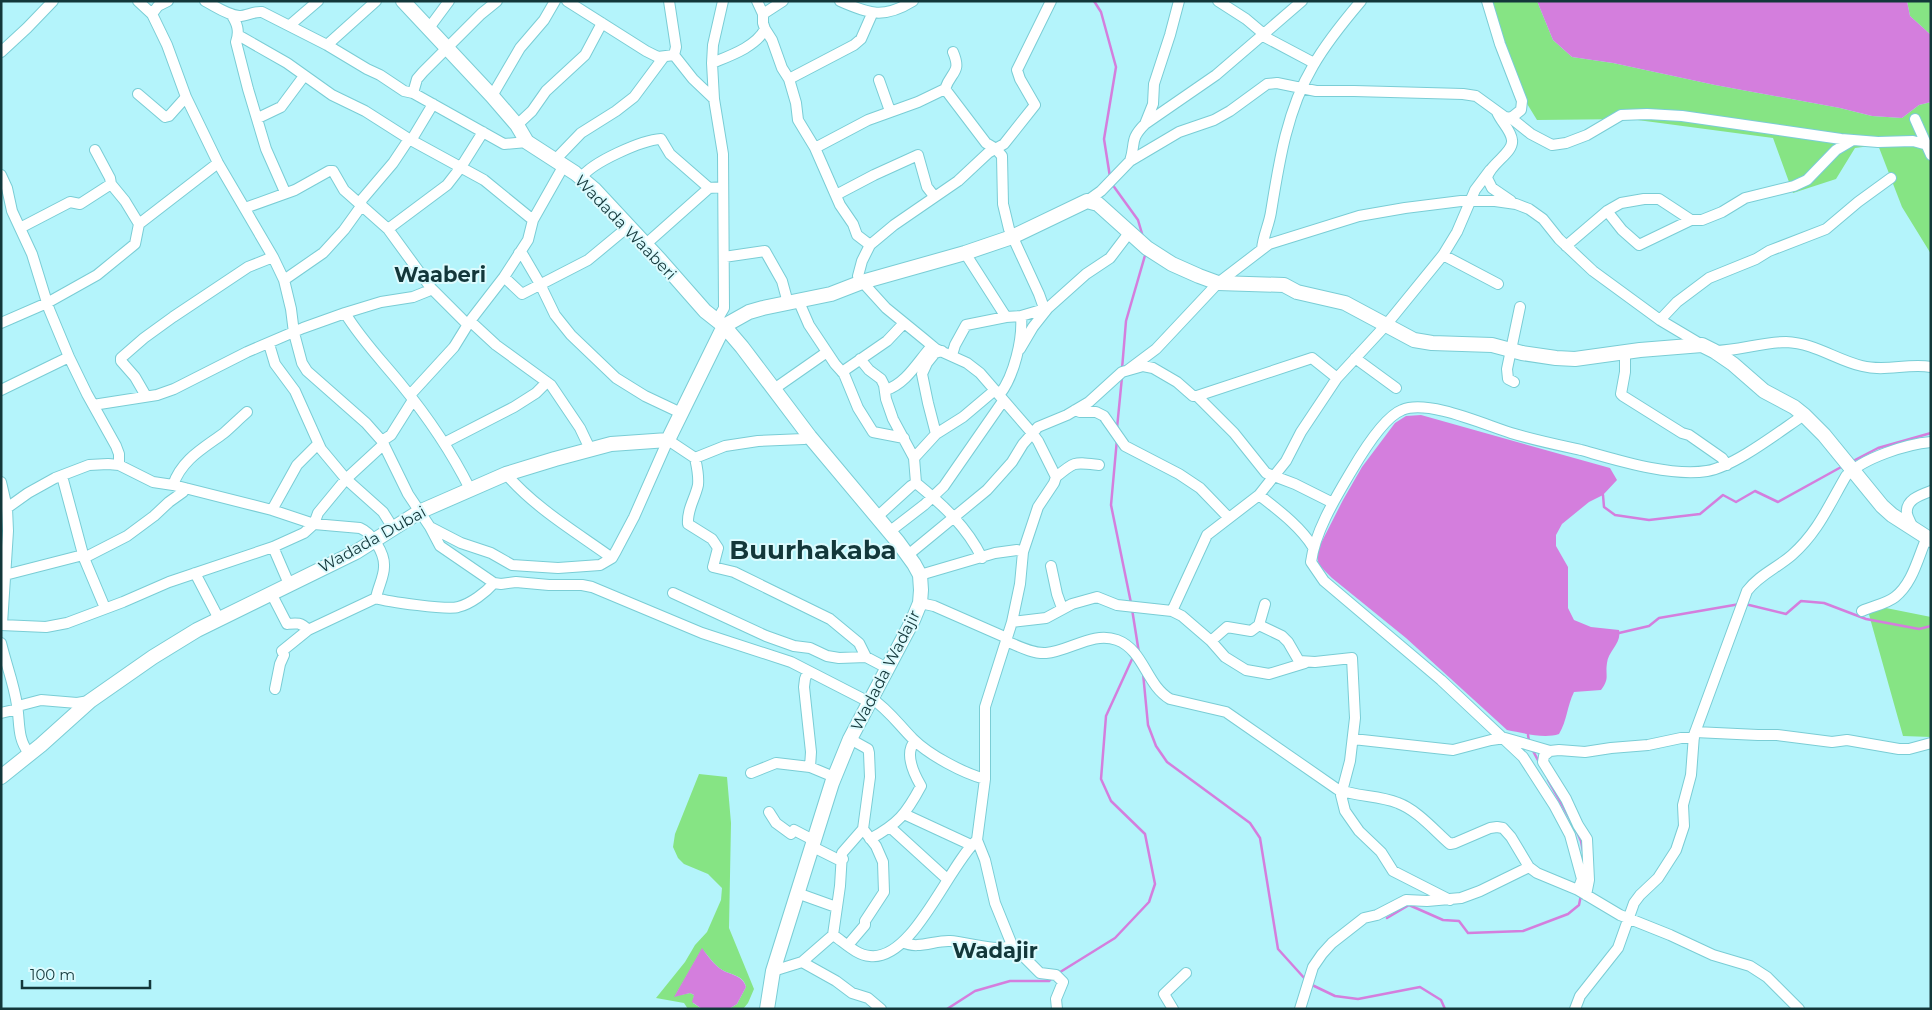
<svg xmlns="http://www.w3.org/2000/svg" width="1932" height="1010" font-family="Montserrat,sans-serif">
<rect width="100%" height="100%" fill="#b4f4fb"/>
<path fill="#86e484" d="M1487,1H1537L1553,40L1572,57L1613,63L1715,85L1840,108L1872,116L1902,118L1919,105L1931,102V254L1902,207L1878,145L1855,148L1836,179L1793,193L1773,138L1630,119L1537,120L1518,89Z
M1907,1H1931V35L1910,16Z
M1866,604L1931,617V737L1903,736Z
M699,774L727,777L731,823L729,928L754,989L748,1003L743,1009H729L737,1004L746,987C743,973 728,976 718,967C712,962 708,955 702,949L675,996L690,993L694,995L693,1003L702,1009H688L684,1003L656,998L685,962L695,945L707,932L721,900L722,888L708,874L684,864L678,858L673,847L675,834Z"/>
<path fill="#d47edd" d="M1537,1H1907L1910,16L1931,35V102L1919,105L1902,118L1872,116L1840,108L1715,85L1613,63L1572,57L1553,40Z
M1421,415L1610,468L1617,480L1603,495L1589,502L1562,524L1556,535V546L1568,567V608L1574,620L1591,627L1619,630C1622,643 1608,651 1607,663C1605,676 1610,678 1601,690L1574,692C1567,706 1567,721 1559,734C1544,739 1523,733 1507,730L1406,638L1332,578L1319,565L1316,553L1343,500L1362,467L1395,423L1406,416Z
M702,948C707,955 712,962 718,967C728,976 742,973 746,987L737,1004L729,1009H702L692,1002L694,995L690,993L674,997Z"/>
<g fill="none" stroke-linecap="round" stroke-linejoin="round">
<path stroke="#d47edd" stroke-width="2.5" d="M1094,1L1101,12L1116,67L1104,139L1110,177
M1112,184L1138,220L1143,237
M1122,369L1126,321L1146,252
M1117,428L1122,377
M1117,439L1111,505L1131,603
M1853,461L1878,448L1931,433
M1603,495L1604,507L1615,515L1649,520L1700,514L1723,495L1736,502L1755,491L1778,502L1843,466
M1745,604L1786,614L1801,601L1824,603L1866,619L1919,629L1931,626
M1132,609L1139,653
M1619,633L1649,626L1659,618L1740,604
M1143,673L1148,725L1156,746L1167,762L1250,823L1260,838L1278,949L1306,980
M1528,735L1529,741
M1532,749L1540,764
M1548,780L1571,821
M1577,832L1581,841L1583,851
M1387,918L1409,905L1443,920L1459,921L1468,933L1523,931L1568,914L1579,905L1581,895
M1057,974L1115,938L1149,902L1155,884L1145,834L1111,801L1101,779L1106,716L1133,657
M1310,984L1335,996L1358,999L1420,987L1441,1000L1445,1009
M947,1009L975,991L1010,981H1049L1053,977"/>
<g stroke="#7acdd5" stroke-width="12">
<path id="street" d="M138,1L152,14L167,45L186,97L218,163L273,257L284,280L291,309L294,333L302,363L307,371L366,423L382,441L408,494L430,527L440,546L494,583L501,584L516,582L549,585H582L592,587L702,633L791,662L869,702
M205,1C215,6 227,15 239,16C247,16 254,11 262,12L327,45L367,69L380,75L404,91L413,93L504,144L527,142
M567,1L646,51L658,57L674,55
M669,1L676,47L674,55L693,79L714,99
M757,1L763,14V23L765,29L772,40L782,68L789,79L796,103L798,120L815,148L840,205L853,224L857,235L870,245
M840,1C869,14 884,19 913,1
M1051,1L1017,70L1020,79L1035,105L1004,144L988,153L958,181L894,225L870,245L862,261L858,276L866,286L886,308L924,339L936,349L967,363L980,373L1032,433L1038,441L1056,477L1054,483L1038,507L1023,552L1020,584L1012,622L985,707V779L977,840L985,860L995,903L1012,945L1040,973L1056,975L1063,982L1056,999L1057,1009
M1218,1L1246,19L1265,35
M152,14L158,6L168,1
M231,14C237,23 240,31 236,42L248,89L266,149L285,192
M763,14L783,1
M290,25L318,1
M429,28L449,1
M238,35L287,63L332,95L365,111L409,139L484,180L533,220
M1263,36L1314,63
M327,45L376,1
M1,52L27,28L53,1
M712,63C729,56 756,47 765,29
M789,79L854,45L861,39L872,14
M879,80L890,111
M945,89C951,71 962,73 953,52
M413,93L417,79L423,72L481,14L497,1
M138,94L165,117L169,116L186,97
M492,96L520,48L544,20L555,1
M1497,112C1501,122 1511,130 1512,140C1514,153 1490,163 1487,178L1492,188L1511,201
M258,118L281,107L304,76
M1511,118L1531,134L1552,145L1566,143L1587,135L1621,115L1647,114L1682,116L1841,139L1878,142L1913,141L1931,146
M1915,119L1931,155
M1145,124L1153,104L1154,84L1170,35L1179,1
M517,125L532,111L546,91L585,55L602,23
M412,139L433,104
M815,148L868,120L918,102L945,89L986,143L996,149L1002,156L1003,204L1009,229L1039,294L1044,308
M95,150L110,178L111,184L125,201L139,224
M554,161L581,133L616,111L634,97L663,58
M1130,161C1136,143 1129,140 1145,124L1216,75L1302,1
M1,175L7,188L12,211L32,254L49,309L69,357L87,394L116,446L119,454V465
M581,178C592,162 642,140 661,139L670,154L709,188L722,187
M836,195L874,175L918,155L927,187L934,196
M1087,201L1101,191L1130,161L1179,132L1214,120L1230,111L1267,84L1277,83L1316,91H1354L1463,94L1476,96L1505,117L1511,118L1521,110L1522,101L1500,44L1487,1
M359,203L393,163L409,139
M245,208L295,190L329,171H333L344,190L388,229L431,288L468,325
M1607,211L1622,230L1639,245L1691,220
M20,228L70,202L80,204L111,184
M388,229L447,185L461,167L483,132
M646,244L709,188
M1566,246L1607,211L1621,203L1644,199H1659L1691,220H1702L1722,212L1745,198L1794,186L1807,180L1836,150L1853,140
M1262,249C1263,236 1269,225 1271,212C1279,162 1287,110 1313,66C1326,43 1344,21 1361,1
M519,253L523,255L540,284L555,315L571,335L616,378L645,396L681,413
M965,253L1006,317
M1443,255L1498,284
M724,257L765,251L782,281L788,303
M504,277L522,294L588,260L629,226
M284,280L323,253L344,230L362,205
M799,302L809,325L835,364L844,374L858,408L873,432L904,438
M345,313C360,338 381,360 400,383C427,416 451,451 470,489
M717,320L724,308L723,154L714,99L712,63L713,45L723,1
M1660,320L1677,302L1709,278L1756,259L1769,251L1826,229L1858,202L1891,178
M470,321L496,345L551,385L580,428L590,449
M1,323L47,303L97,275L135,244L139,224L218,163
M269,344L275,364L295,391L321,449L346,479L383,512L393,528
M1020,349L1033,327L1048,308
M1714,351C1738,351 1762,342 1786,342C1815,343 1836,360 1862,366C1885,372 1908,363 1931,367
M1625,352V372L1621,394L1623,396L1682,433L1689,435L1722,458L1727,465
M952,355L955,345L966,325L1006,317L1021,316L1048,308L1086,274L1110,258L1129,233
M1355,358L1396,388
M860,359L869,370L881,379L884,385L886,399L893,419L914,458L916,483C943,505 967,527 982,558
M1128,370L1156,349L1218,283L1269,244L1359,216L1405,208L1461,201H1495L1516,204L1529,209L1543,219L1559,239L1593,271L1660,320L1702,345
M842,372L887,341L904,323
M1514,382L1508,379L1507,369L1520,307
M774,389L827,352
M1,390L69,357
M886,390C907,383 918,361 932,346
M1000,394C1014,376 1023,339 1021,316
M410,395L454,347L470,321L504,277L528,240L533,220L563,167
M146,396L135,377L121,361V358L144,338L173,317L248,267L273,257
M1197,396L1309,359L1312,358L1337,378
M93,405L157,395L174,389L247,352L303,328L345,313L381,302L413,297L428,291L431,288
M1075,410L1080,412H1096L1104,416L1125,446L1179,474L1200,488L1229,518
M936,434L928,403L922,374L927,363L935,353L942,351
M382,441L391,435L413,400
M444,443L514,407L536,393L547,382
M695,458C697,467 699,475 698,485C695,499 687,509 688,524L712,539L718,548L713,567L734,572L830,619L859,643L866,657
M914,458L936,434L963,417L995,390
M506,474C535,508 576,532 612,558
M62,476L84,558L105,608
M1056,477C1075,461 1074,462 1099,465
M1,482L7,508L8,531L2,624
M173,485C182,459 204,448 224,433C232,426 239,419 247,412
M1259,495C1278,510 1300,526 1313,547
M7,508L28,493L55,478L89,465L108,464L119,465L153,482L173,485L272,510L314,524L360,528C372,533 385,553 384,567C384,577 378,587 376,598
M272,510L297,465L318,444
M877,517L911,486L916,483
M430,527L461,543L491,553L512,565L558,568L600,565L612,558L616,551L634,517L668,440L695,458L725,446L758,441L804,439L810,437
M1913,529C1912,524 1908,519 1907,514C1905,500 1920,495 1931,491
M889,532L924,505L944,486L1003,401
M273,547L289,584
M908,555L987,490L1012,462L1023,444L1038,427L1067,415L1089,402L1122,372L1143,366L1153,368L1177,382L1193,396H1197L1234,433L1266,473L1295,484L1333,503
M84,558L127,536L154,516L169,502L183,492L185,488
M1051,566L1057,594L1062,608
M195,573L219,619
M5,575L83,555
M920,575L995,553L1017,550L1023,552
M271,593L287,624C296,623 301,622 308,630
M673,593L766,636L794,646L810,648L827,656L839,658L866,657L887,668
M920,603L934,606L1007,638
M1172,611L1207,535L1259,495L1274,476L1286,461L1301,432L1337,378L1386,325L1443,255L1457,232L1475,190L1490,170
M1862,611C1873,606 1886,604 1895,597C1913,583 1918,557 1927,537
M1012,622L1046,618L1072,604L1097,597L1117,605L1172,611L1182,616L1211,641L1225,657L1246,670L1269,674L1305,663
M1,625L46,627L67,623L123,602L169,582L273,547L304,533L314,524L318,513L346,479L384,444
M1259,625L1282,636L1288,642L1299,661L1315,662L1352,658L1355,718L1350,761L1341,795L1345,811L1359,831L1381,852L1393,871L1450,900
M1006,641C1018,646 1033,654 1046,653C1070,651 1093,631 1117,640C1144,650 1146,685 1170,699L1226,712L1337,789C1357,797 1378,795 1398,803C1417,810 1434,830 1450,844L1455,843L1490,828L1497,827L1503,828L1511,837L1529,867L1537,873L1578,890L1620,915L1670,935L1713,955L1750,966L1767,977L1799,1009
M1211,641L1227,627L1251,631L1259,625L1265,604
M1,643C6,664 14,684 17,705C20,722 17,739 29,753
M808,671L805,679L804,687L811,752L810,767
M275,689L280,664L284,655L282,651L308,630L376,598C388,602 448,610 458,607C471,604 486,592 494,583
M871,698C888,709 899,725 913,739C929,755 963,773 985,779
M18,706L41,700L77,703L89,701
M1,713L18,709
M1695,732L1758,735H1777L1832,742L1847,740L1899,749H1909L1931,743
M1353,739L1453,750L1491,740L1505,738L1550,751
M751,773L776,763L810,767L834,777
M769,812L776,823L791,834L794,830L815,841
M904,814L971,845
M891,828L947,879
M870,839C898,824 906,814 921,786C914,774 904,753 915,741
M813,847L837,859H843
M1578,890L1582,879L1570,835L1554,805L1523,757L1441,680L1324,581L1311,562C1315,531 1336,497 1352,470C1362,453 1384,417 1402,410C1428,399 1485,425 1511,433C1534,440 1558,445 1581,450C1617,460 1670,477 1707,471C1734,467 1780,431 1804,415
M797,893L836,907
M1586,895L1589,880L1587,839L1578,825L1566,799L1543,762L1544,756L1550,751L1559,750L1585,752L1611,748L1648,745L1681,738H1694
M833,935L840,886L842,853L863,829
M903,942C917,950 935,940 950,941C968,942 997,953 1012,945
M848,945L865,925V921L884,892L883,862L876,846L863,829L870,777L869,753L868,749L850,739
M802,962L836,981L852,993L868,998L881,1009
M773,971L802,962L833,935C844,942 856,955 870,956C913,961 948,866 977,840
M1173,1009L1164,994L1186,973
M1300,1009L1313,967L1322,954L1332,943L1364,918L1377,915L1406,900L1427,901L1461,898L1480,891L1529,867
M1575,1009L1580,996L1618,948L1634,903L1640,895L1658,878L1676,850L1684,826L1683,805L1691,775L1694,735L1747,591C1759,575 1777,568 1792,555C1818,532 1829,505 1846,476C1863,458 1907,444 1931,442"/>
</g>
<g stroke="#7acdd5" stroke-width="16">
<path id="secondary" d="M403,1L492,96L517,125L527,142L575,173L594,189L661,261L705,311L724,326L742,347L810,437L898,542L914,564L920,575L921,590L920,603L913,620L850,739L832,783L773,971L767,1009
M724,326L749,312L763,308L831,294L862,282L965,253L1012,237L1087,201L1098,204L1147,248L1172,264L1199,276L1218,283L1284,285L1297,292L1345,303L1414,340L1432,343L1492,345L1522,353L1556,358L1575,359L1640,350L1702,345L1714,351L1733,364L1764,391L1794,407L1804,415L1824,435L1882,506L1892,515L1931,540
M1,777L41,745L90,701L153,657L197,630L356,552L419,512L506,474L555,459L611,444L668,440L724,326"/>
</g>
<use href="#street" stroke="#fff" stroke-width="10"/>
<use href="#secondary" stroke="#fff" stroke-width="14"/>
</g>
<g text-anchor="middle" stroke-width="4" stroke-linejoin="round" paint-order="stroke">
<g font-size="16" fill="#13373a" stroke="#dcfbfe">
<text transform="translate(626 227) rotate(46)" y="6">Wadada Waaberi</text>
<text transform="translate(372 539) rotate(-29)" y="6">Wadada Dubai</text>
<text transform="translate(885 670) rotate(-63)" y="6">Wadada Wadajir</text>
</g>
<g font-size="21" font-weight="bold" fill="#13373a" stroke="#dcfbfe">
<text x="440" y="282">Waaberi</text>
<text x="995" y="958">Wadajir</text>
</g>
<g font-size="26" font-weight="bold" fill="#13373a" stroke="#dcfbfe">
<text x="813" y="559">Buurhakaba</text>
</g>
</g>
<rect width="1932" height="1010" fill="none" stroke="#13373a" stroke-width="5"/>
<path d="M22 980v8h128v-8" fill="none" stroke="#13373a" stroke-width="2.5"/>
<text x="30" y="980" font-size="15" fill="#13373a" stroke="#dcfbfe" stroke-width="4" paint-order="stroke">100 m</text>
</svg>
